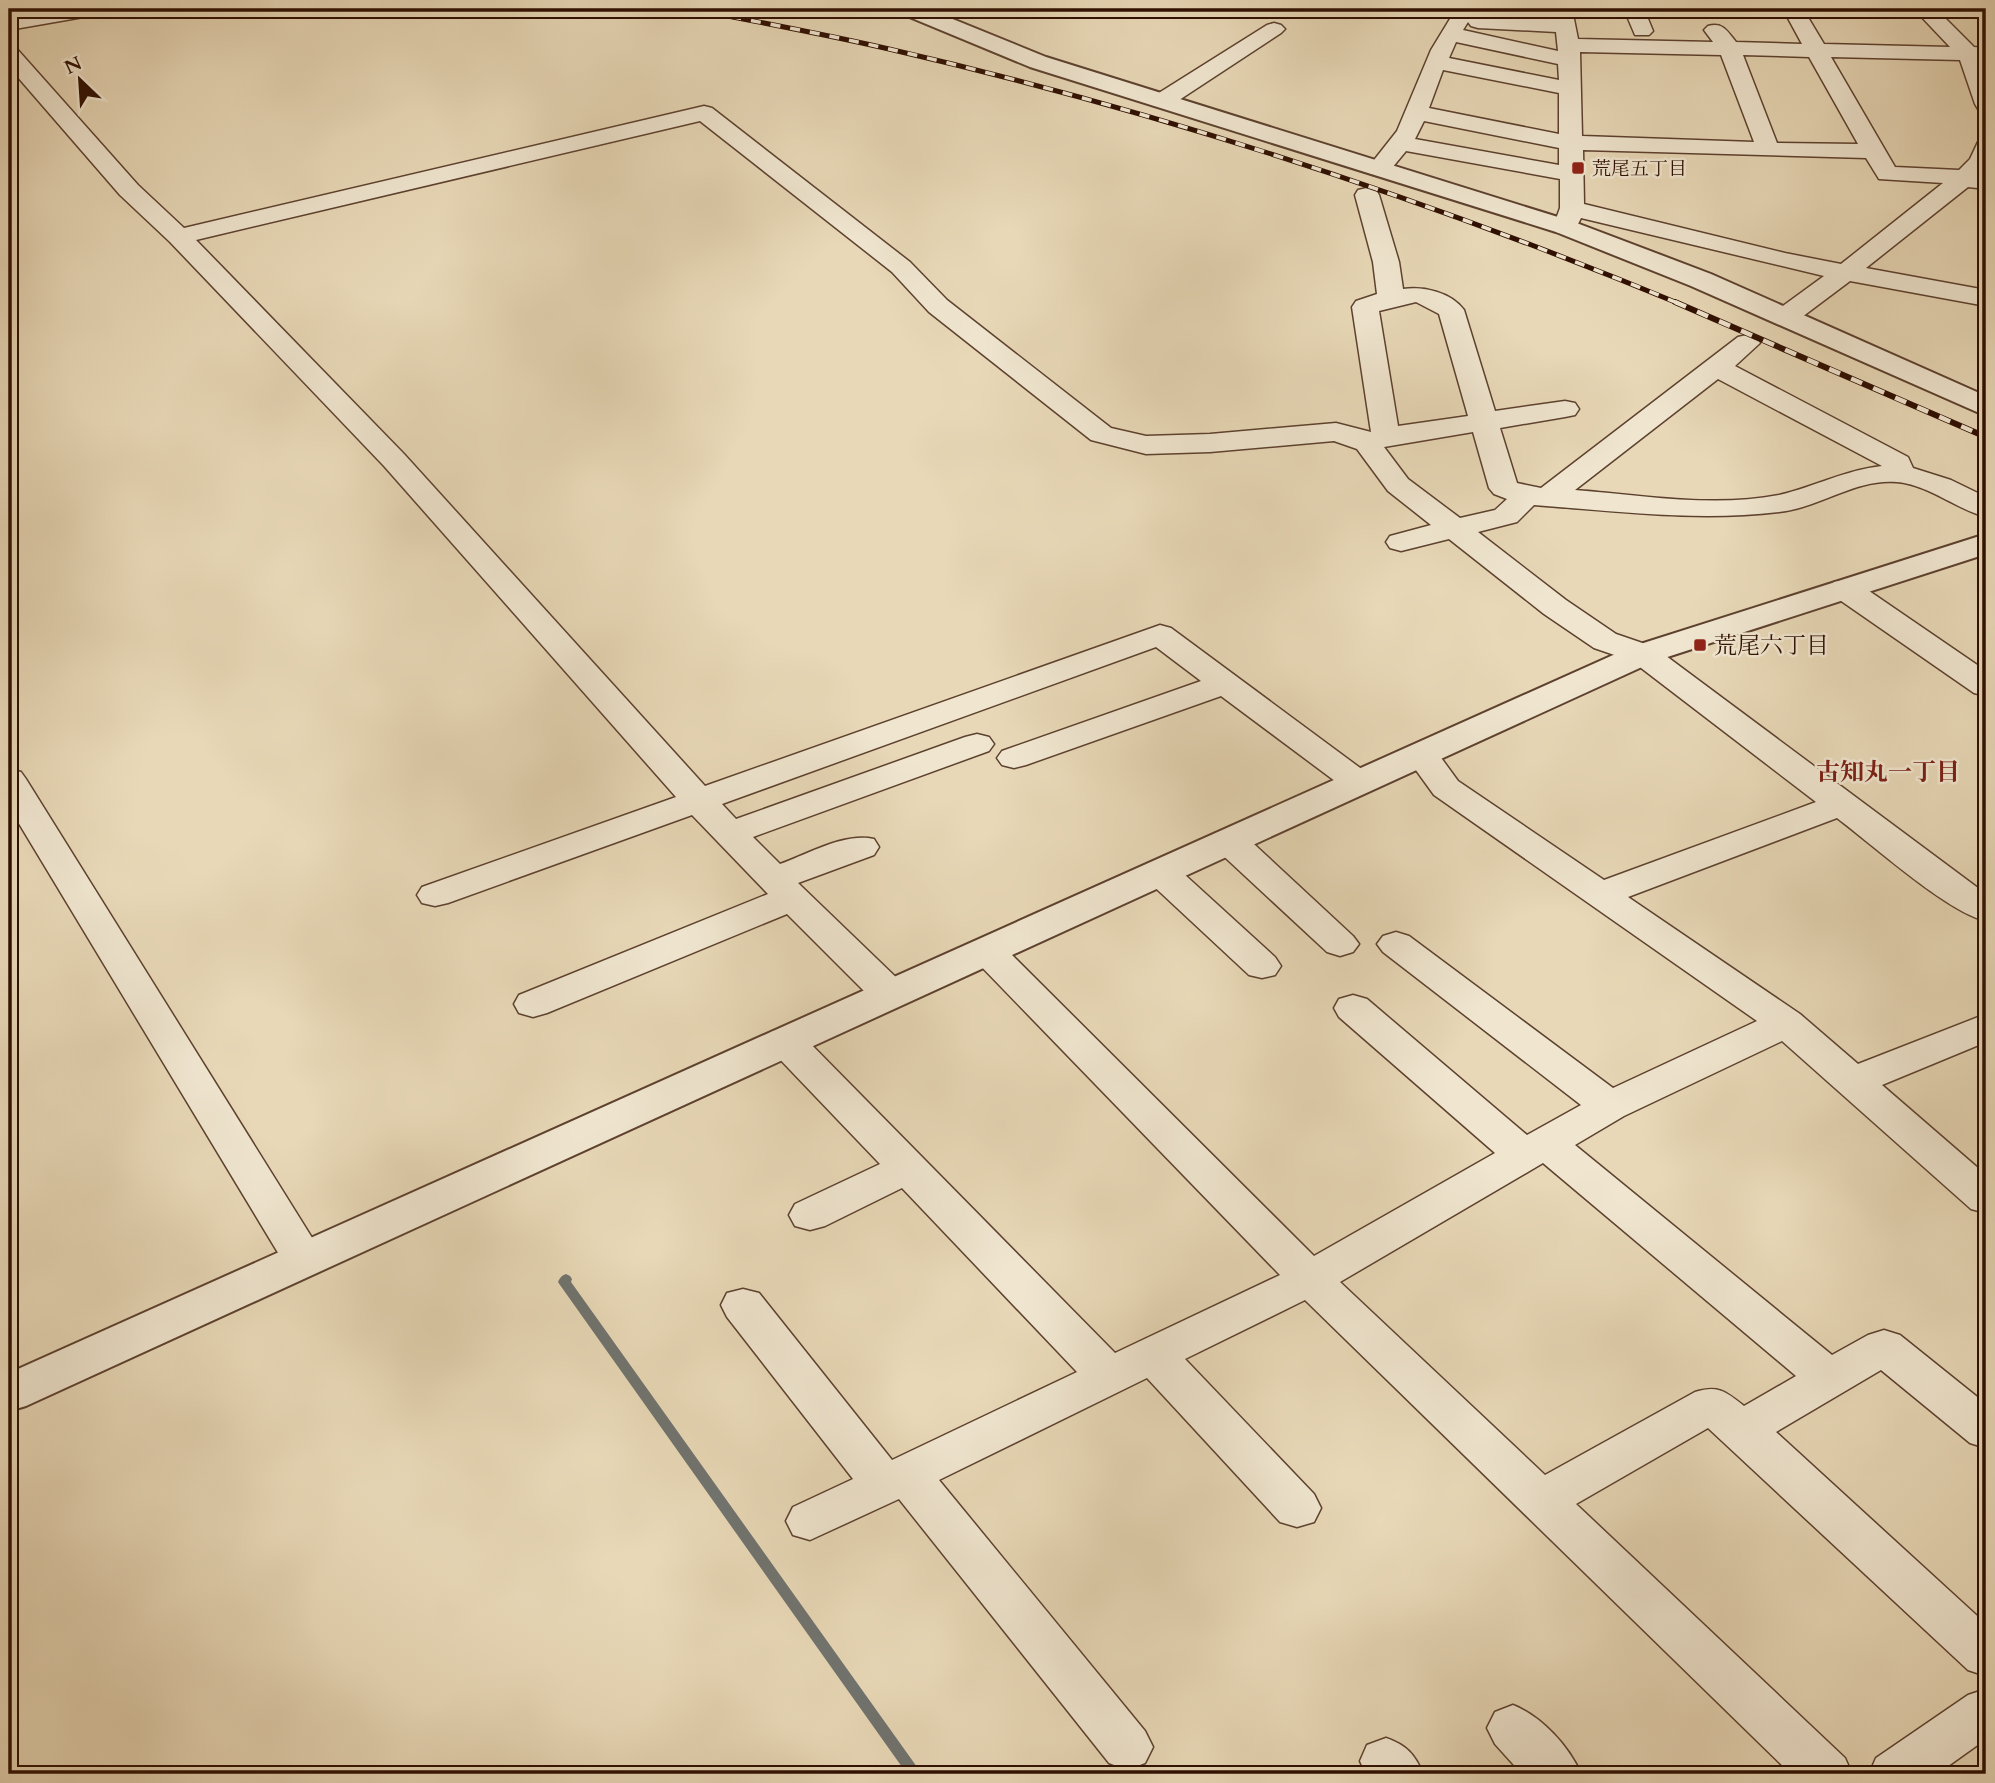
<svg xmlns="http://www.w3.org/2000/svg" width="1995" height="1783" font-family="Cardo,'Noto Serif JP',serif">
<rect width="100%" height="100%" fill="#e8d8b7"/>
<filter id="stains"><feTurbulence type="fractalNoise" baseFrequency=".00286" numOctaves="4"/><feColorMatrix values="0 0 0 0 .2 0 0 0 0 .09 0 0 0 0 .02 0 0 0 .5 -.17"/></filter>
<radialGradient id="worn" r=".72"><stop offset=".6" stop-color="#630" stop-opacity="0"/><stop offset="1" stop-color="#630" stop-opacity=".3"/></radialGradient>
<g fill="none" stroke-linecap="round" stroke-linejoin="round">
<path fill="#707470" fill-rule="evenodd" d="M566,1274L570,1276L572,1279L571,1282L922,1774H907L560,1285L558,1282C560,1278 561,1276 566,1274Z"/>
<g stroke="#5d412f" stroke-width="3">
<path id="minor" d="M60,9H105L102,13L95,15L9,30V18Z
M1456,9H1477L1471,17L1553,19L1552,9H1572L1578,39L1713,42L1704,30L1708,26C1723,22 1727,31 1736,42L1802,44L1783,9H1803L1824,44L1950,47L1914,9H1936L1974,47L1986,48V60H1981L1986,74V111L1978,109L1975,104L1960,60L1831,57L1895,167L1959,170L1970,159L1978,142L1986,140V170L1981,175L1986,174V189L1968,187L1866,268L1986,290V306L1850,281L1794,323L1785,325L1776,323L1772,317L1776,311L1824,276L1581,218L1574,232L1565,234L1556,232L1553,227L1560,208V179L1406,151L1387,174H1371L1367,169L1397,131L1431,50ZM1468,22L1471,26L1478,28L1556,32L1558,51L1463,30ZM1456,42L1558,64L1559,80L1449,58ZM1580,52L1721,55L1754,142L1582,136ZM1743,55L1809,57L1858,144L1777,143ZM1443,70L1559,93V134L1429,108ZM1424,121L1559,148V165L1415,139ZM1583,150L1866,158L1879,179L1943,183L1841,264L1785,253L1584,204Z
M1624,9H1644L1653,31L1649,35H1635Z
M1274,23L1281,25L1285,29L1281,33L1170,106H1154L1151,101L1154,96L1267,25Z
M9,48L17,49L138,185L184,228L704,106L712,108L910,262L947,300L1111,428L1146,436L1210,434L1336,423L1371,432L1352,307L1356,301L1377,294L1373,262L1355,195L1358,190L1367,188L1376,190L1379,195L1399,262L1403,289C1423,286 1451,292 1464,310L1495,411L1565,401L1575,403L1579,409L1575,415L1565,417L1500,428L1517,483L1541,488L1738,337L1747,335L1756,337L1760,343L1735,366L1908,457L1913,468L1951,480L1986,497V517C1956,509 1929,485 1897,482C1856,478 1819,508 1779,512C1698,522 1616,511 1534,505L1517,522L1478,532L1566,600L1616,634L1654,647L1986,894V921C1947,912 1873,845 1837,818L1628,897L1800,1014L1858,1064L1986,1014V1042L1882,1085L1986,1175V1213L1971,1209L1782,1041L1624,1116L1575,1145L1832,1355L1868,1335L1884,1330L1900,1335L1986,1404V1448L1970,1443L1881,1370L1776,1432L1986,1624V1676L1968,1670L1708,1428L1576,1504L1845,1758L1852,1774H1791L1305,1300L1185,1359L1314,1494L1321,1508L1314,1522L1297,1527L1280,1522L1147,1378L939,1480L1145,1731L1153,1747L1145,1763L1127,1770L1109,1763L899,1499L810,1540L793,1535L786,1521L793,1507L853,1479L727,1317L721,1305L727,1293L743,1289L759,1293L892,1460L1077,1372L902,1188L825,1226L810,1230L795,1226L789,1215L795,1204L880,1164L771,1050L765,1041L771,1032L785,1028L799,1032L1115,1353L1280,1275L973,958L967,950L973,942L986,938L999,942L1314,1256L1495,1153L1339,1017L1334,1008L1339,999L1353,995L1367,999L1527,1135L1581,1105L1383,952L1377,944L1383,936L1396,932L1409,936L1613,1088L1757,1021L1434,795L1405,755L1410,748L1422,745L1434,748L1458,781L1604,880L1816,802L1632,661L1594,648L1544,614L1449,539L1401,551L1390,548L1386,542L1390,536L1431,525L1388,491L1357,449L1334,441L1210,452L1146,454L1091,440L929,312L892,272L700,121L196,240L404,454L705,786L1160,625L1171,628L1371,776L1376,783L1371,790L1359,793L1347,790L1221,696L1026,765L1014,768L1002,765L997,758L1002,751L1201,681L1156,647L722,804L736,819L965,737L977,734L989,737L994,744L989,751L753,837L780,864C808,854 845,832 874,839L879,847L874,855L798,883L904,985L909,994L904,1003L890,1006L876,1003L787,914L547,1013L533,1017L519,1013L514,1004L519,995L768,894L692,815L448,903L435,906L422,903L417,895L422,887L676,797L384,466L170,242L120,195L9,67ZM1416,302L1439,314L1468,416L1398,426L1379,311ZM1718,379L1882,466C1845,470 1814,487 1779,495C1713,508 1641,495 1575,490ZM1473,432L1489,488L1494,494L1507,499L1495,510L1460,518L1408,479L1384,447ZM1543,1163L1796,1376L1744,1406C1725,1391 1718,1385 1695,1392L1545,1475L1340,1282Z
M1845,580L1856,582L1986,671V696L1974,693L1834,596L1829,589L1834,582Z
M9,769L21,772L26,779L319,1249L326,1260L319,1271L304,1276L289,1271L9,807Z
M1229,830L1242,833L1353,936L1359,944L1353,952L1340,956L1327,952L1216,849L1211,841L1216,833Z
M1160,861L1173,864L1275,957L1281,966L1275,975L1262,978L1249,975L1147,880L1142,872L1147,864Z
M1986,1689V1739L1937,1774H1869L1876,1758L1968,1695Z
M1513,1705C1541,1716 1569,1746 1581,1774H1522L1495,1744L1487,1728L1495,1712Z
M1386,1738C1406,1745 1415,1754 1423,1774H1366L1360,1761L1367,1745Z"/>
</g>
<g stroke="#5d412f" stroke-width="4">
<path id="tertiary" d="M899,9H928L1046,57L1574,222L1711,274L1986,396V416L1691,286L1556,232L1030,67L902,14Z
M1986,534V554L1655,661L26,1406L9,1411V1373L1631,647Z"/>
</g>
<g stroke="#2f0f02" stroke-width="4">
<path id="secondary" d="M9,9H37L34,14L9,19Z"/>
</g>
<use href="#minor" fill="#f0e6d0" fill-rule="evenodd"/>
<use href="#tertiary" fill="#f0e6d0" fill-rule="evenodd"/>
<use href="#secondary" fill="#f0e6d0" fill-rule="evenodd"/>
<g stroke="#2f0f02" stroke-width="5">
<path id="rail-far1" d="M692,9C758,22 824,34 889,49C1159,111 1424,198 1680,304"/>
</g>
<g stroke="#2f0f02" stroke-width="6">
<path id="rail" d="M1675,302L1986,437"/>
</g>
<use href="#rail-far1" stroke="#f0e6d0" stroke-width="3.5" stroke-dasharray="10" stroke-linecap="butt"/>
<use href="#rail" stroke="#f0e6d0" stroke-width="4.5" stroke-dasharray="12" stroke-linecap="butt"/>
</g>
<g fill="#8f2418" stroke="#f0e6d0" stroke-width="2.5">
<rect x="1571" y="161" width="14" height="14" rx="3.5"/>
<rect x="1693" y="638" width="14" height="14" rx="3.5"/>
</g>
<g text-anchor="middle" stroke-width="5" stroke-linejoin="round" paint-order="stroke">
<g font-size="19" fill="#2f0f02" stroke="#f0e6d0" text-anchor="start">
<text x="1592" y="175">荒尾五丁目</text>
</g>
<g font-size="23" fill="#2f0f02" stroke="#f0e6d0" text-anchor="start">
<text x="1714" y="653">荒尾六丁目</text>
</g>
<g font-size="24" font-weight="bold" fill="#7a1f14" stroke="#f0e6d0">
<text x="1888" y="780">古知丸一丁目</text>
</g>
</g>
<rect width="1995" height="1783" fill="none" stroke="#e8d8b7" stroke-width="35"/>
<rect x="10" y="10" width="1974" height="1762" fill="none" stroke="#2f0f02" stroke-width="3.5"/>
<rect x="18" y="18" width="1960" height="1748" fill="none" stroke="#2f0f02" stroke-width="2"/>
<g transform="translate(80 80) rotate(335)" stroke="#f0e6d0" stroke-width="5" paint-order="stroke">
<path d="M0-5L12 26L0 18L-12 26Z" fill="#2f0f02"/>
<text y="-10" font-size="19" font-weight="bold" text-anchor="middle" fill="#2f0f02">N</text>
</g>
<rect width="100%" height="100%" filter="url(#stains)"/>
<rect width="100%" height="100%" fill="url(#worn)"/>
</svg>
